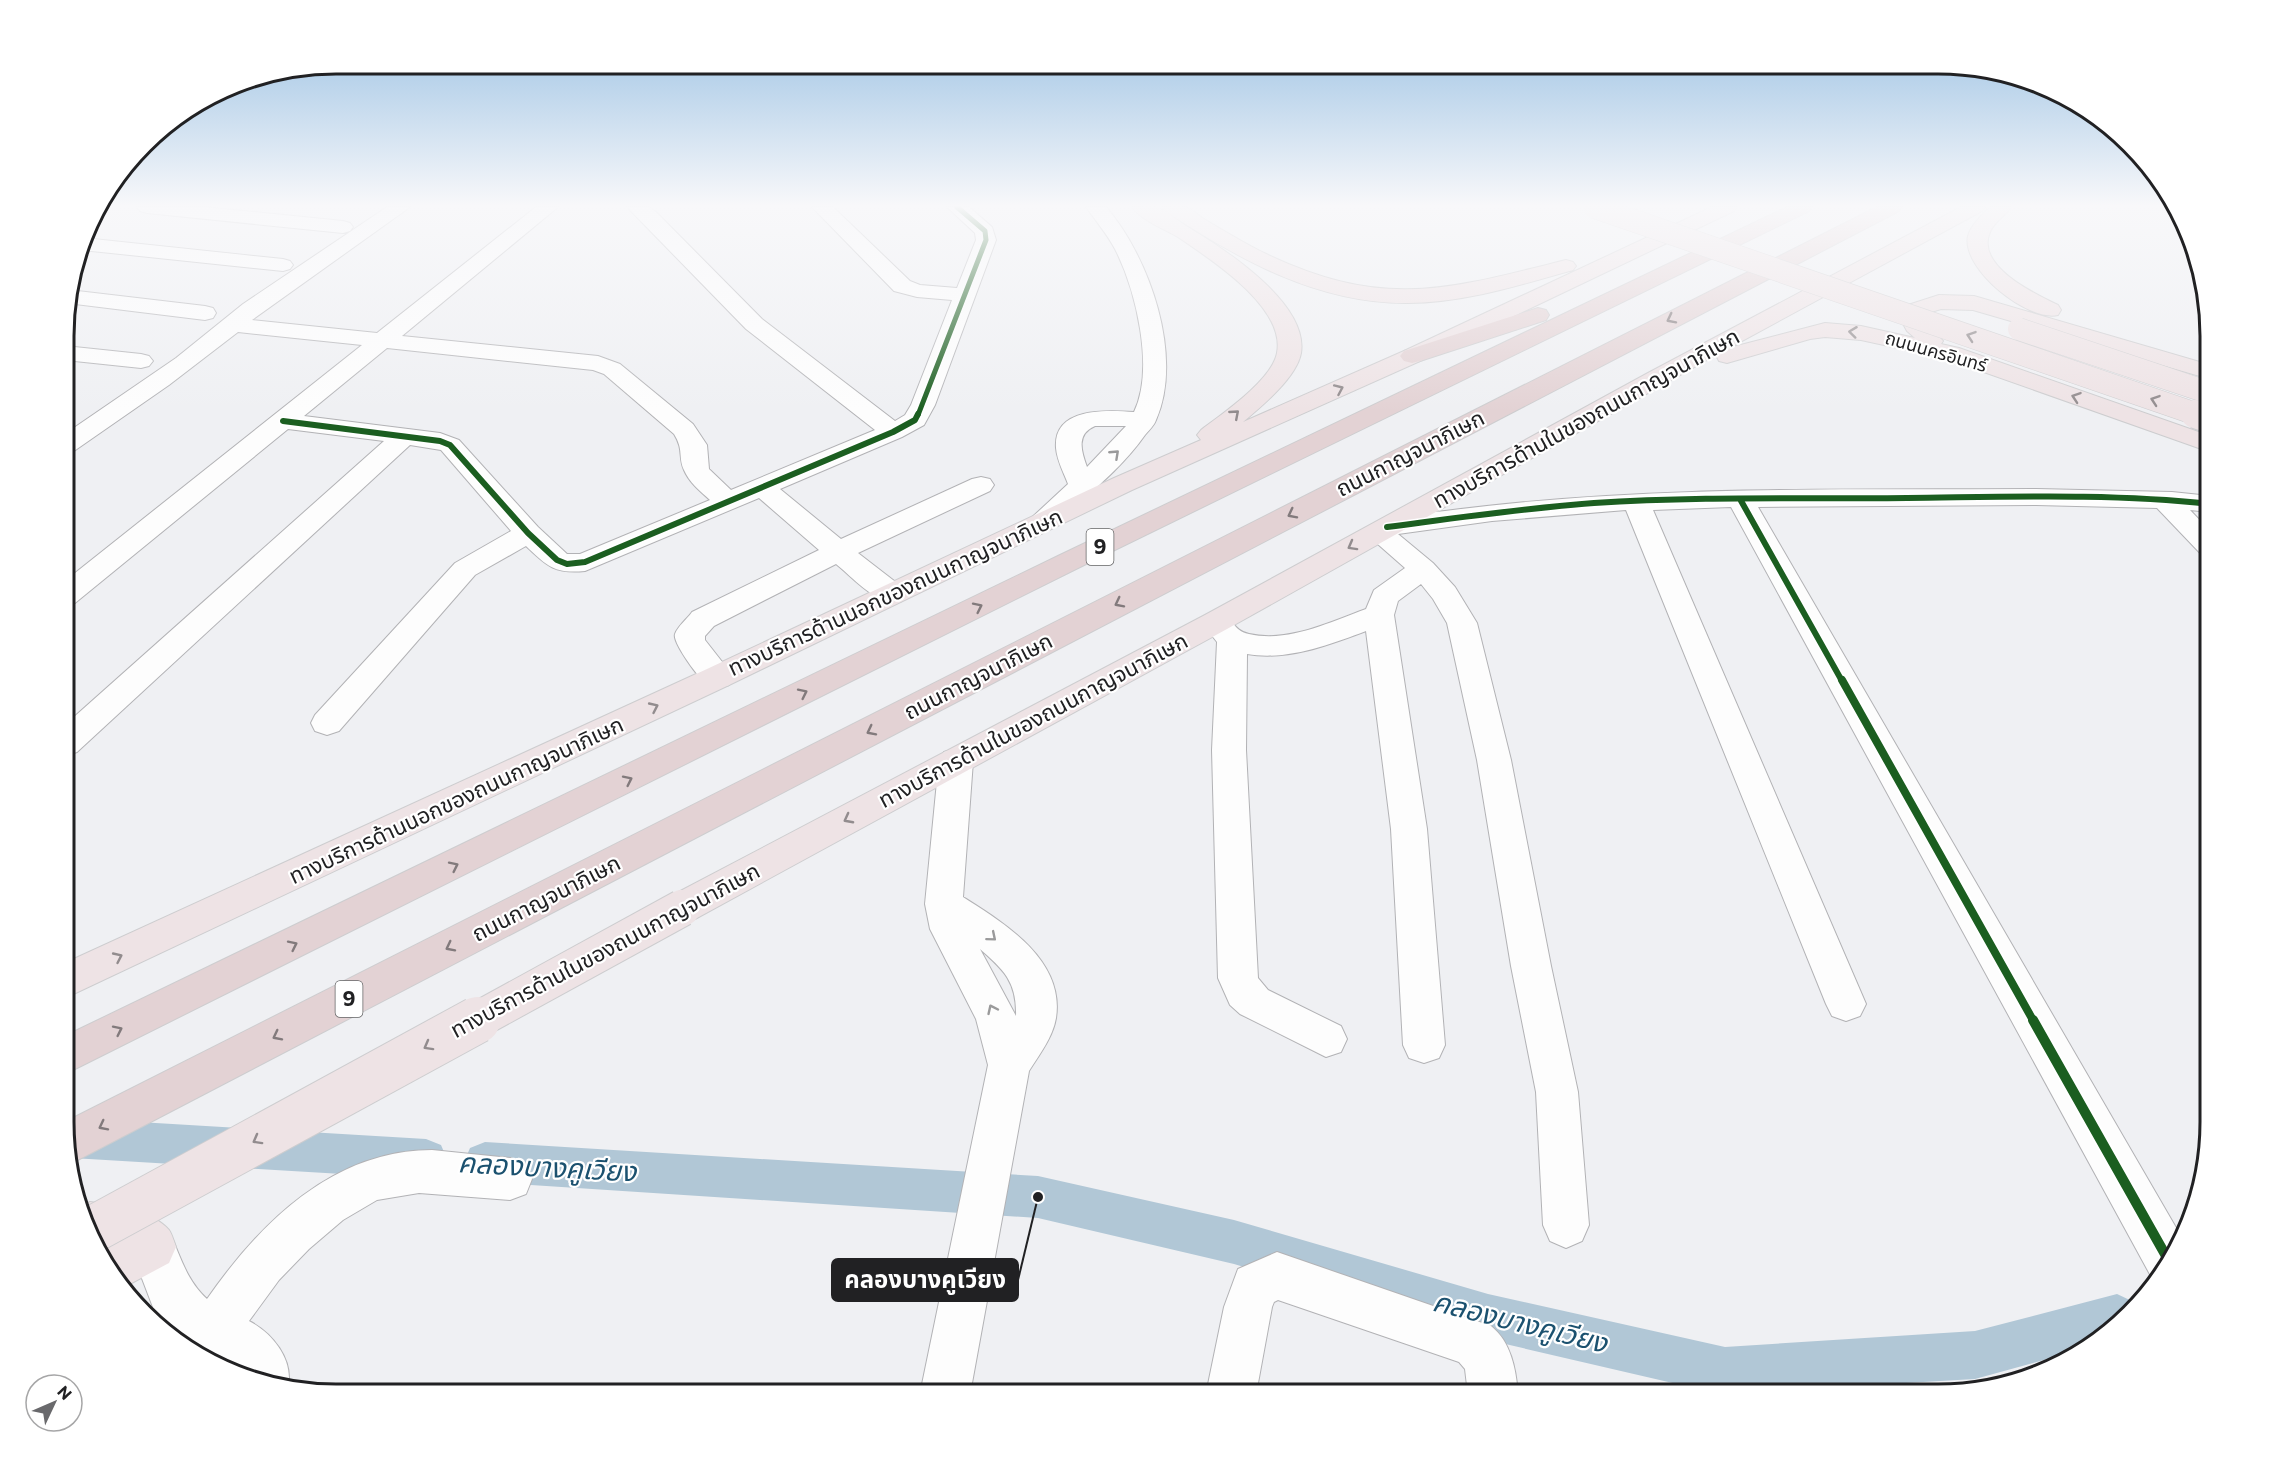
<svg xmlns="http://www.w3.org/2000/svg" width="2274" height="1457" font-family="Commissioner,'Noto Sans Thai',sans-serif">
<rect width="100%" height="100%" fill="#eff0f3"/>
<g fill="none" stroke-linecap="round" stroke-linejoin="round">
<path fill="#b1c7d6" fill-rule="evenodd" d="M72,1118L426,1139L441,1145L447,1159L441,1173L426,1179L72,1158L65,1155V1121Z
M485,1142L1038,1176L1234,1220L1488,1294L1725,1347L1975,1331L2117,1294L2134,1302L2084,1349L1975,1379L1720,1394L1488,1340L1234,1264L1038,1218L485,1182L470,1176L464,1162L470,1148Z"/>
<g stroke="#b2b2b5" stroke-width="2">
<path id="minor" d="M137,207H203L343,221L350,223L353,227L350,231L343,233L147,213L140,211Z
M387,207H410L252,320L377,333L536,207H558L402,336L598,356L620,364L693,424L707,445L709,469L731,490L875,430L746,329L627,207H649L656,212L762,319L895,421L905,415L911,405L952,300L917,297L894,291L812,207H833L910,281L920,285L957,288L976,240L975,233L947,207H969L992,227L996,240L935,405L924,425L902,437L780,489L841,539L972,479L981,477L990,479L994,485L990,491L858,553L902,587L907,594L902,601C877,607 855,579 836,564L714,626L705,636V640L734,677L729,685C722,687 714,689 707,684C699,679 672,642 675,634C678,626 687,619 692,612L819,550L759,498L585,571C554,574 547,566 526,546L475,575L339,731L327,735L315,731L311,723L315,715L455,563L511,531L441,450L410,445L77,752L65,756V725L384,441L288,429L75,603L65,605V581L362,345L238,332L169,385L74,451L65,454V434L176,358L243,304ZM387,348L593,370L604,374L674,434C684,450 678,457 684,470C689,482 700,491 710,500L580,554H567L538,527L459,440L440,433L304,416Z
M1086,207H1106C1150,258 1184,357 1156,420C1154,426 1149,430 1145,435C1120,471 1083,498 1051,528L1041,530L1031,528L1027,522L1068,484C1064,473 1057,461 1056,448C1053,407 1106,410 1134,412C1155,369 1136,290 1115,249C1107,234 1096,221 1086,207ZM1095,426H1126L1087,467C1081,451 1076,434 1095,426Z
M84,238L283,259L290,261L293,265L290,269L283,271L82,250Z
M69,290L205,306L213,308L216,313L213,318L205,320L67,303L65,300Z
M65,346L141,354L149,356L153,361L149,366L141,368L65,360Z
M2036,489L2172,492L2210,496V512L2190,510L2210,531V555L2200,553L2157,508L2036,505L1758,507L2182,1238L2165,1273L2156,1281L2153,1280L1731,507L1653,510L1866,1004L1860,1016L1846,1021L1832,1016L1826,1004L1626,510L1492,521L1398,534L1433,563L1455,587L1477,623L1511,760L1551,966L1578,1092L1589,1225L1582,1241L1566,1248L1550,1241L1543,1225L1536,1092L1511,966L1477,760L1447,623L1433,599L1421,584L1398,601L1394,615L1427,829L1445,1045L1439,1058L1424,1063L1409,1058L1403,1045L1391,829L1366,631C1329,645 1287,661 1247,654L1246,750L1258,978L1268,990L1341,1026L1347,1039L1341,1052L1326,1057L1240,1014L1230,1005L1218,978L1212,750L1217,642L1202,623L1206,616C1235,608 1228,630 1249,634C1288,643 1330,622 1366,609L1374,590L1405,568L1364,532C1376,514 1423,514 1445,511C1641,485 1839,490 2036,489Z
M956,749L968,752L973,761L963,897C1004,923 1065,960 1056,1018C1053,1037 1039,1055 1029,1071L970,1394H920L988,1065L976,1019L930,929L925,904L939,761L944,752ZM980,949C1004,970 1017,982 1016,1016Z
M432,1150L510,1158L526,1164L532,1179L526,1194L510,1200L419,1193L377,1200L343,1220L309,1249L279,1280L249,1321C272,1333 294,1359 288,1388L265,1385L238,1373L228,1363L173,1334L162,1323L154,1310L130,1247L137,1231L153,1224L169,1231C180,1255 186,1280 207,1299C260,1223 333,1150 432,1150Z
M1277,1252L1491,1326C1511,1342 1516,1369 1518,1394H1468L1465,1369L1459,1362L1278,1300L1274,1302L1272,1307L1256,1394H1206L1224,1307L1238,1269Z"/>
</g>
<g stroke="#cdcdcf" stroke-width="2">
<path id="major" d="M1132,207C1139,207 1149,205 1155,207C1165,209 1177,220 1186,226C1223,248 1309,303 1301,353C1297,377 1261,407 1243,422L1404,351L1712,207H1737L1734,211L1420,361L1132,490L729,685L65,998V963L707,669L1114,478L1201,440L1197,435L1201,430C1222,414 1272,380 1277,353C1286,307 1210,259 1178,237C1164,229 1141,220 1132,207Z
M1162,207C1169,207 1179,205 1185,207C1192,209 1199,216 1204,219C1224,231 1244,243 1264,253C1383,310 1445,290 1566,260L1573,262L1576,266L1573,270C1520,285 1464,303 1408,303C1318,304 1238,259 1165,211Z
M1961,207H1985L1982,211L1729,348L1825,323L1861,326L1915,338L1907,331L1901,320L1908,305L1939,295L1974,296L2210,365V379L1973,310L1941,309L1925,314L1923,320L1943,341L1941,344L1959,348L2210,436V452L1944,358L1861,340L1825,337L1810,339L1727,363L1719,361L1716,355L1227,629L695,919L682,923L669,919L663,908L669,897L1205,615L1648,373Z
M1990,207H2011C2005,216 1994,222 1990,232C1975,266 2035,294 2058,305L2061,310L2058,315C2028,322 1961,269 1968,236C1971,225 1982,215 1990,207Z
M90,1202C113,1205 153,1211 169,1230C172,1234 174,1242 176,1247L169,1263L126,1286L100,1258L97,1250L100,1249L96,1248L82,1206Z"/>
</g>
<g stroke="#cdcdcf" stroke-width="2">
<path id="highway" d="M1787,207H1812L1809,211L1078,568L65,1074V1036L1058,556Z
M1877,207H1902L1899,211L68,1165L65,1157V1122Z
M1538,308L1546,310L1549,315L1546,320L1420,361L1412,363L1404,361L1400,356L1404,351Z"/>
</g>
<use href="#minor" fill="#fdfdfd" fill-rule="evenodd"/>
<use href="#major" fill="#eee3e5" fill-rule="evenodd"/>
<use href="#highway" fill="#e3d2d4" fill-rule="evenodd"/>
<g stroke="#cdcdcf" stroke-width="23" stroke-linecap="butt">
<path id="major-bridge-far3" d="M1594,207L2199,415
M2019,329L2210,393"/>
</g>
<g stroke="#cdcdcf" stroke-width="30" stroke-linecap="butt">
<path id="major-bridge-far2" d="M2195,414L2210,419"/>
</g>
<g stroke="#cdcdcf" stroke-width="38" stroke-linecap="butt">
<path id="major-bridge-far1" d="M474,1022L682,908"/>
</g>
<g stroke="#cdcdcf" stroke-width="48" stroke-linecap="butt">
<path id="major-bridge" d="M90,1231L477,1020"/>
</g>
<use href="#major-bridge-far3" stroke="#eee3e5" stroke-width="22"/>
<use href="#major-bridge-far2" stroke="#eee3e5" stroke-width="28"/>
<use href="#major-bridge-far1" stroke="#eee3e5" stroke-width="36"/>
<use href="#major-bridge" stroke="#eee3e5" stroke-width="46"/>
<g stroke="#fff" stroke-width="8">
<path id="cycleway-far3" d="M918,415L986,240L985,231L957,207"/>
</g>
<g stroke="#fff" stroke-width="9">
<path id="cycleway-far2" d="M283,421L440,441L450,445L528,533L557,560L567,564L585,562L893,432L915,420L918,414
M1740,499L1842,681
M1387,527C1456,518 1525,508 1594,503C1698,496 1803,499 1907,498C2007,497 2110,493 2210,504"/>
</g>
<g stroke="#fff" stroke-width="12">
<path id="cycleway-far1" d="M1842,680L2034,1022"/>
</g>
<g stroke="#fff" stroke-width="14">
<path id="cycleway" d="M2033,1020L2170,1263"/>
</g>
<use href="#cycleway-far3" stroke="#1b5e20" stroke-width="5"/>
<use href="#cycleway-far2" stroke="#1b5e20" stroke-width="6"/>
<use href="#cycleway-far1" stroke="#1b5e20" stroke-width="8"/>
<use href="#cycleway" stroke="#1b5e20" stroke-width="10"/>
</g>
<defs><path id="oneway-chevron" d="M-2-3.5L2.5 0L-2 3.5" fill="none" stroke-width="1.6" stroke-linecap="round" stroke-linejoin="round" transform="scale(1.5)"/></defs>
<g stroke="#827a7c">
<use href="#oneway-chevron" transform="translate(1671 319) rotate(153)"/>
<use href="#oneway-chevron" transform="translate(1292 514) rotate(153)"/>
<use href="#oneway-chevron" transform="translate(1119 603) rotate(153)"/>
<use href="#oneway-chevron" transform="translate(978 607) rotate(-26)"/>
<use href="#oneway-chevron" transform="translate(803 693) rotate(-26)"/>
<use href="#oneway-chevron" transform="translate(871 731) rotate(153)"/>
<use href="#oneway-chevron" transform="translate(628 780) rotate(-26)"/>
<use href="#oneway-chevron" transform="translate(454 866) rotate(-26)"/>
<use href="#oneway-chevron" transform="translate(293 945) rotate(-26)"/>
<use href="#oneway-chevron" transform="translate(450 947) rotate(153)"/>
<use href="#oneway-chevron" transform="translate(118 1030) rotate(-26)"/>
<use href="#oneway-chevron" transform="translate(277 1036) rotate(153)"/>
<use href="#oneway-chevron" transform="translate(103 1126) rotate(153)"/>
</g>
<g stroke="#928c8e">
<use href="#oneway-chevron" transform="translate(1853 332) rotate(-173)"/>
<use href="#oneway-chevron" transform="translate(1971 336) rotate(-161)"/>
<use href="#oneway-chevron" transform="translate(1339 389) rotate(-24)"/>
<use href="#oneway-chevron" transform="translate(2076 397) rotate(-161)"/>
<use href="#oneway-chevron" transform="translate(2155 400) rotate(-161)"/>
<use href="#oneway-chevron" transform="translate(1235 414) rotate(-41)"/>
<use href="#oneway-chevron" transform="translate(1352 546) rotate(151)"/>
<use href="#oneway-chevron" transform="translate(654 707) rotate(-25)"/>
<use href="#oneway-chevron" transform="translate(848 819) rotate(152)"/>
<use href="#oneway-chevron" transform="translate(118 957) rotate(-25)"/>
<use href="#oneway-chevron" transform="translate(428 1046) rotate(151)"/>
<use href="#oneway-chevron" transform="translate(257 1140) rotate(151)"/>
</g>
<g stroke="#9a9a9b">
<use href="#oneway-chevron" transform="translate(1115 454) rotate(-43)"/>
<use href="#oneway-chevron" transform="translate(992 937) rotate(40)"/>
<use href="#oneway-chevron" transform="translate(992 1009) rotate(-115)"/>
</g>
<linearGradient id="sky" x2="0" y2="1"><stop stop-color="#92bce1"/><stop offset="0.5" stop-color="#f8f8fa"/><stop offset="1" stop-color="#f8f8fa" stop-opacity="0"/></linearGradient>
<rect width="2274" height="411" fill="url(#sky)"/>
<g text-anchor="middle" stroke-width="4.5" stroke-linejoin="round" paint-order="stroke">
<g font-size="18" fill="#212123" stroke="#fff">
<text transform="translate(1936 352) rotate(16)" y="6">ถนนนครอินทร์</text>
</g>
<g fill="#fff" stroke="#646465" stroke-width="1.5">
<rect x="1086.5" y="529" width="27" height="36" rx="4.5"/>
<rect x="335.5" y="981" width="27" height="36" rx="4.5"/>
</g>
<g font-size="21" font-weight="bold" fill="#212123">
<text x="1100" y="554">9</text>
<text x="349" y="1006">9</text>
</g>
<g font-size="22" fill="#212123" stroke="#fff">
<text transform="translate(1586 418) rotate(-29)" y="8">ทางบริการด้านในของถนนกาญจนาภิเษก</text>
<text transform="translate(1410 453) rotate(-27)" y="8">ถนนกาญจนาภิเษก</text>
<text transform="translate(895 592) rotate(-25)" y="8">ทางบริการด้านนอกของถนนกาญจนาภิเษก</text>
<text transform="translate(978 676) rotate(-27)" y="8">ถนนกาญจนาภิเษก</text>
<text transform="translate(1033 720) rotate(-28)" y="8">ทางบริการด้านในของถนนกาญจนาภิเษก</text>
<text transform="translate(456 800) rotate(-25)" y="8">ทางบริการด้านนอกของถนนกาญจนาภิเษก</text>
<text transform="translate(546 898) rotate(-27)" y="8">ถนนกาญจนาภิเษก</text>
<text transform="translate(605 950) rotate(-28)" y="8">ทางบริการด้านในของถนนกาญจนาภิเษก</text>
</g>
<g font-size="28" font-style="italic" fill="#1b516f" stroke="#fff">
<text transform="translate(547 1167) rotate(3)" y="10">คลองบางคูเวียง</text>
<text transform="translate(1520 1322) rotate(14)" y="10">คลองบางคูเวียง</text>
</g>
</g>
<path d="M0 0H2274V1457H0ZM336 74H1938A262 262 0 0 1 2200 336V1122A262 262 0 0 1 1938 1384H336A262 262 0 0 1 74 1122V336A262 262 0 0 1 336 74Z" fill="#fff" fill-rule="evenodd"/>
<path fill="none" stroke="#212123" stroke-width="3" d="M336 74H1938A262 262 0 0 1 2200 336V1122A262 262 0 0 1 1938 1384H336A262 262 0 0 1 74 1122V336A262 262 0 0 1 336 74Z"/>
<path fill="none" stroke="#212123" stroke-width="2" d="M1038 1197L1018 1280"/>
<circle fill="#212123" stroke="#fff" stroke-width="2" cx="1038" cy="1197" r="6"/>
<rect fill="#212123" stroke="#212123" stroke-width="2" x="832" y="1259" width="186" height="42" rx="6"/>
<g font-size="24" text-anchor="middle" font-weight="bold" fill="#fff">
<text x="925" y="1288">คลองบางคูเวียง</text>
</g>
<g transform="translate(54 1403) rotate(46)"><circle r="28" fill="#ffffff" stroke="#a6a6a7" stroke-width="1.5"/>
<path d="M0-4.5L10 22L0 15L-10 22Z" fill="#69696c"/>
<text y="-9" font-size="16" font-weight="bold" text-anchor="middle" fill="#212123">N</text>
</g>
</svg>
